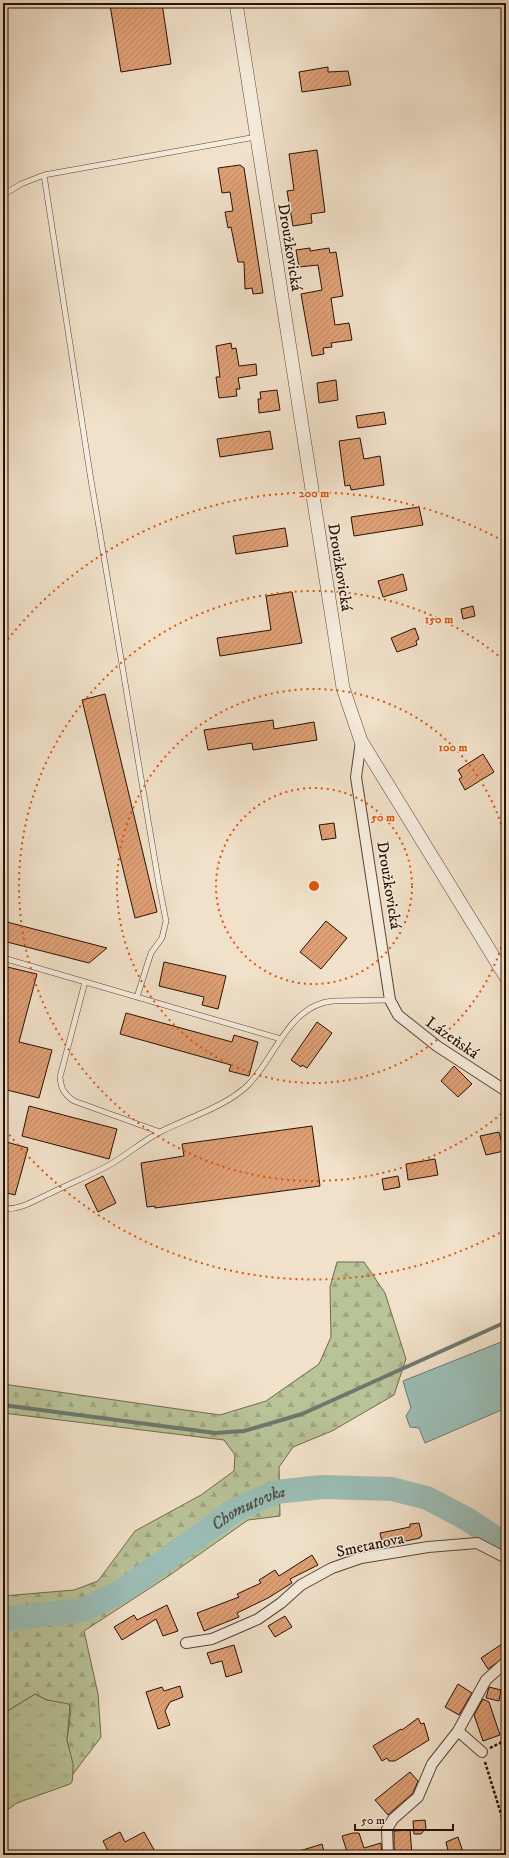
<svg xmlns="http://www.w3.org/2000/svg" width="509" height="1858" font-family="'IM FELL DW Pica',serif">
<defs>
<pattern id="grass-tufts" width="24" height="20" patternUnits="userSpaceOnUse"><rect width="24" height="20" fill="#b9c398"/><path d="M3 7l-1-3M5 7V3M7 7l1-3M15 17l-1-3M17 17v-4M19 17l1-3" fill="none" stroke="#9fa681"/></pattern>
<pattern id="forest-firs" width="22" height="20" patternUnits="userSpaceOnUse"><rect width="22" height="20" fill="#b9c398"/><path d="M5 1l3.5 6h-7zM16 11l3.5 6h-7z" fill="#9fa681"/></pattern>
<pattern id="building-hatch" width="6" height="6" patternUnits="userSpaceOnUse"><rect width="6" height="6" fill="#e0a076"/><path d="M-1 1l2-2M0 6l6-6M5 7l2-2" fill="none" stroke="#c08964"/></pattern>
</defs>
<rect width="100%" height="100%" fill="#f1e1ca"/>
<filter id="stains"><feTurbulence type="fractalNoise" baseFrequency=".005" numOctaves="4"/><feColorMatrix values="0 0 0 0 .2 0 0 0 0 .09 0 0 0 0 .02 0 0 0 .5 -.17"/></filter>
<radialGradient id="worn" r=".72"><stop offset=".6" stop-color="#630" stop-opacity="0"/><stop offset="1" stop-color="#630" stop-opacity=".3"/></radialGradient>
<path fill="url(#grass-tufts)" stroke="#706a4c" d="M35,1694L47,1700L63,1701L70,1705L67,1740L74,1764L72,1782L70,1784L17,1803L3,1813V1710H9Z"/>
<path fill="url(#forest-firs)" stroke="#706a4c" d="M337,1262H364L385,1293L406,1359L394,1395L332,1431L293,1447L279,1467L280,1516L248,1520L170,1575L84,1631L98,1694L101,1737L73,1774V1764L67,1740L71,1710L69,1704L47,1700L35,1694L9,1710H3V1596L74,1590L98,1581L135,1531L201,1495L234,1471L235,1455L224,1440L3,1413V1384L220,1415L266,1401L319,1364L331,1337L330,1287Z"/>
<path fill="#9bbeb7" stroke="#6d786e" d="M506,1340V1408L425,1443L419,1428L410,1427L406,1416L411,1408L403,1381Z"/>
<g fill="none" stroke-linecap="round" stroke-linejoin="round">
<path stroke="#6d786e" stroke-width="4" d="M3,1405L215,1433L244,1431L302,1414L506,1322"/>
<path stroke="#9bbeb7" stroke-width="24" id="s1" d="M3,1619L83,1610L122,1591L235,1510L276,1492L322,1487L392,1489L427,1498L467,1519L506,1545"/>
</g>
<path fill="url(#building-hatch)" stroke="#281001" d="M123,3H162L171,64L121,72L110,5Z
M328,67V72L348,71L351,85L302,92L299,72Z
M317,150L325,212L311,214L312,223L293,226L287,191L294,190L289,154Z
M240,165L244,168L263,293L253,294L252,288L245,289L244,262H238L231,227L228,228L225,212L233,211L230,192L222,193L218,168Z
M310,248V251L329,248L330,253L336,252L343,296L331,298L335,325L349,323L352,340L331,343L332,347L323,348L324,354L312,356L301,294L322,290L318,265L299,267L296,250Z
M231,343L232,349L236,348L239,366L256,364L257,375L238,378L240,389H236L237,396L219,398L216,377H220L216,346Z
M336,380L338,400L319,403L317,383Z
M277,390L280,410L259,413L258,399H261L260,392Z
M384,412L386,424L358,428L356,416Z
M270,431L273,449L220,457L217,439Z
M360,438L364,459L380,456L384,485L351,490L350,485L345,486L339,441Z
M419,507L423,525L354,536L351,517Z
M285,528L288,546L236,554L233,536Z
M403,574L407,590L383,597L378,581Z
M292,592L302,643L220,656L217,638L271,630L266,596Z
M473,606L475,616L463,619L461,609Z
M415,628L419,639L416,641L417,645L397,652L391,638Z
M105,694L157,912L135,918L82,700Z
M273,720L274,729L314,722L317,740L253,750L252,743L208,750L204,730Z
M483,754L494,772L465,790L459,779L462,777L458,770Z
M334,823L336,838L322,840L319,825Z
M3,921L107,948L89,963L3,941Z
M326,921L347,938L321,969L300,952Z
M164,962L226,976L218,1009L202,1005L204,997L159,986Z
M3,966L37,974L19,1042L52,1050L39,1098L3,1089Z
M126,1013L232,1042L234,1035L258,1042L249,1076L229,1071L231,1065L120,1034Z
M317,1022L332,1033L307,1068L302,1065L301,1067L291,1060Z
M454,1066L472,1084L458,1097L441,1081Z
M29,1106L117,1129L109,1159L22,1136Z
M312,1126L320,1186L155,1208V1206L147,1207L141,1163L184,1156L182,1144Z
M499,1132L504,1151L486,1155L480,1136Z
M3,1141L28,1148L15,1195L3,1192Z
M435,1159L438,1175L408,1180L406,1164Z
M103,1176L116,1203L98,1212L85,1185Z
M398,1176L400,1187L384,1190L382,1179Z
M419,1523L422,1536L420,1537V1538L383,1546L380,1533L410,1527V1524Z
M312,1555L318,1565L290,1579L292,1583L268,1598L237,1613L239,1617L204,1631L197,1613L239,1597L237,1594L261,1583L259,1580L275,1570L279,1576Z
M167,1605L178,1631L163,1636L156,1619L122,1640L114,1627L134,1615L137,1620Z
M285,1616L292,1627L275,1637L268,1626Z
M502,1644L506,1650V1656L488,1669L481,1658Z
M234,1645L242,1672L226,1677L222,1661L211,1664L207,1653Z
M458,1684L472,1693L459,1715L445,1707Z
M180,1686L183,1697L170,1702L165,1711L170,1725L158,1729L146,1692L162,1687L164,1691Z
M489,1687L501,1690L499,1701L486,1698Z
M483,1699L489,1702L500,1735L483,1741L474,1715Z
M418,1718L421,1724L424,1723L429,1740L395,1761H389L387,1758L382,1761L373,1746L401,1729L402,1730Z
M410,1772L418,1781L413,1793L388,1815L375,1800Z
M425,1820L426,1828L421,1834H414L413,1821Z
M410,1830L412,1855H394V1831Z
M120,1832L125,1842L144,1832L157,1855H110L103,1841Z
M353,1833H359L364,1848L381,1843L382,1855H348L342,1836Z
M458,1837L464,1855H449L446,1842Z
M322,1844L325,1855H294L293,1853Z"/>
<g fill="none" stroke-linecap="round" stroke-linejoin="round">
<g stroke="#5a4433" stroke-width="6">
<path id="service" d="M44,175L90,474L158,879L166,921L162,938L151,953L137,997
M3,195L21,184L44,175L256,137
M3,958L281,1039
M85,982L60,1077C61,1089 64,1094 74,1101L160,1132
M3,1209C21,1210 35,1200 51,1193C71,1183 92,1175 111,1164C128,1154 144,1140 162,1131C188,1118 226,1106 247,1086C275,1059 288,1005 333,1001L390,1000"/>
</g>
<g stroke="#5a4433" stroke-width="12">
<path id="minor" d="M361,741L356,777L390,1000L398,1015L437,1046L506,1091
M186,1643L212,1639L258,1619L281,1603L301,1585L332,1568L361,1558L428,1547L477,1543L506,1558
M458,1731L486,1680L506,1662
M388,1855L387,1829L393,1819L418,1797L432,1764L458,1731L482,1752"/>
</g>
<g stroke="#5a4433" stroke-width="14">
<path id="tertiary" d="M236,3L343,688L361,741L506,977"/>
</g>
<path stroke="#281001" stroke-width="2.5" stroke-dasharray="3 2" stroke-linecap="butt" d="M490,1748L506,1740
M485,1762L506,1830"/>
<use href="#service" stroke="#f6ecdd" stroke-width="5"/>
<use href="#minor" stroke="#f6ecdd" stroke-width="10"/>
<use href="#tertiary" stroke="#f6ecdd" stroke-width="13"/>
</g>
<g fill="none" stroke="#de550b" stroke-width="2" stroke-dasharray="2 4">
<circle cx="314" cy="886" r="98"/>
<path d="M506 930A197 197 0 1 1 506 842"/>
<path d="M506 1110A295 295 0 1 1 506 662"/>
<path d="M505 1230A393 393 0 0 1 4 1128M4 644A393 393 0 0 1 505 542"/>
</g>
<g text-anchor="middle" stroke-width="3" stroke-linejoin="round" paint-order="stroke">
<g font-size="16" fill="#281001" stroke="#f6ecdd">
<text transform="translate(291 247) rotate(81)" y="6">Droužkovická</text>
<text transform="translate(341 567) rotate(81)" y="6">Droužkovická</text>
<text transform="translate(390 885) rotate(81)" y="6">Droužkovická</text>
<text transform="translate(453 1037) rotate(35)" y="6">Lázeňská</text>
<text transform="translate(370 1544) rotate(-12)" y="6">Smetanova</text>
</g>
<g font-size="17" font-style="italic" fill="#504d41" stroke="#f6ecdd">
<text dy="6" stroke="none"><textPath href="#s1" startOffset="276">Chomutovka</textPath></text>
</g>
</g>
<circle cx="314" cy="886" r="6" fill="#de550b" stroke="#f6ecdd" stroke-width="2"/>
<g font-size="12" text-anchor="middle" font-weight="bold" fill="#de550b" stroke="#f6ecdd" stroke-width="3" stroke-linejoin="round" paint-order="stroke">
<text x="314" y="497">200 m</text>
<text x="439" y="623">150 m</text>
<text x="453" y="751">100 m</text>
<text x="383" y="821">50 m</text>
</g>
<rect width="509" height="1858" fill="none" stroke="#f1e1ca" stroke-width="16"/>
<rect x="4" y="4" width="501" height="1850" fill="none" stroke="#281001" stroke-width="2"/>
<rect x="8" y="8" width="493" height="1842" fill="none" stroke="#281001"/>
<path d="M355 1824v6h98v-6" fill="none" stroke="#281001" stroke-width="2"/>
<text x="361" y="1824" font-size="12" fill="#281001" stroke="#f6ecdd" stroke-width="3" paint-order="stroke">50 m</text>
<rect width="100%" height="100%" filter="url(#stains)"/>
<rect width="100%" height="100%" fill="url(#worn)"/>
</svg>
